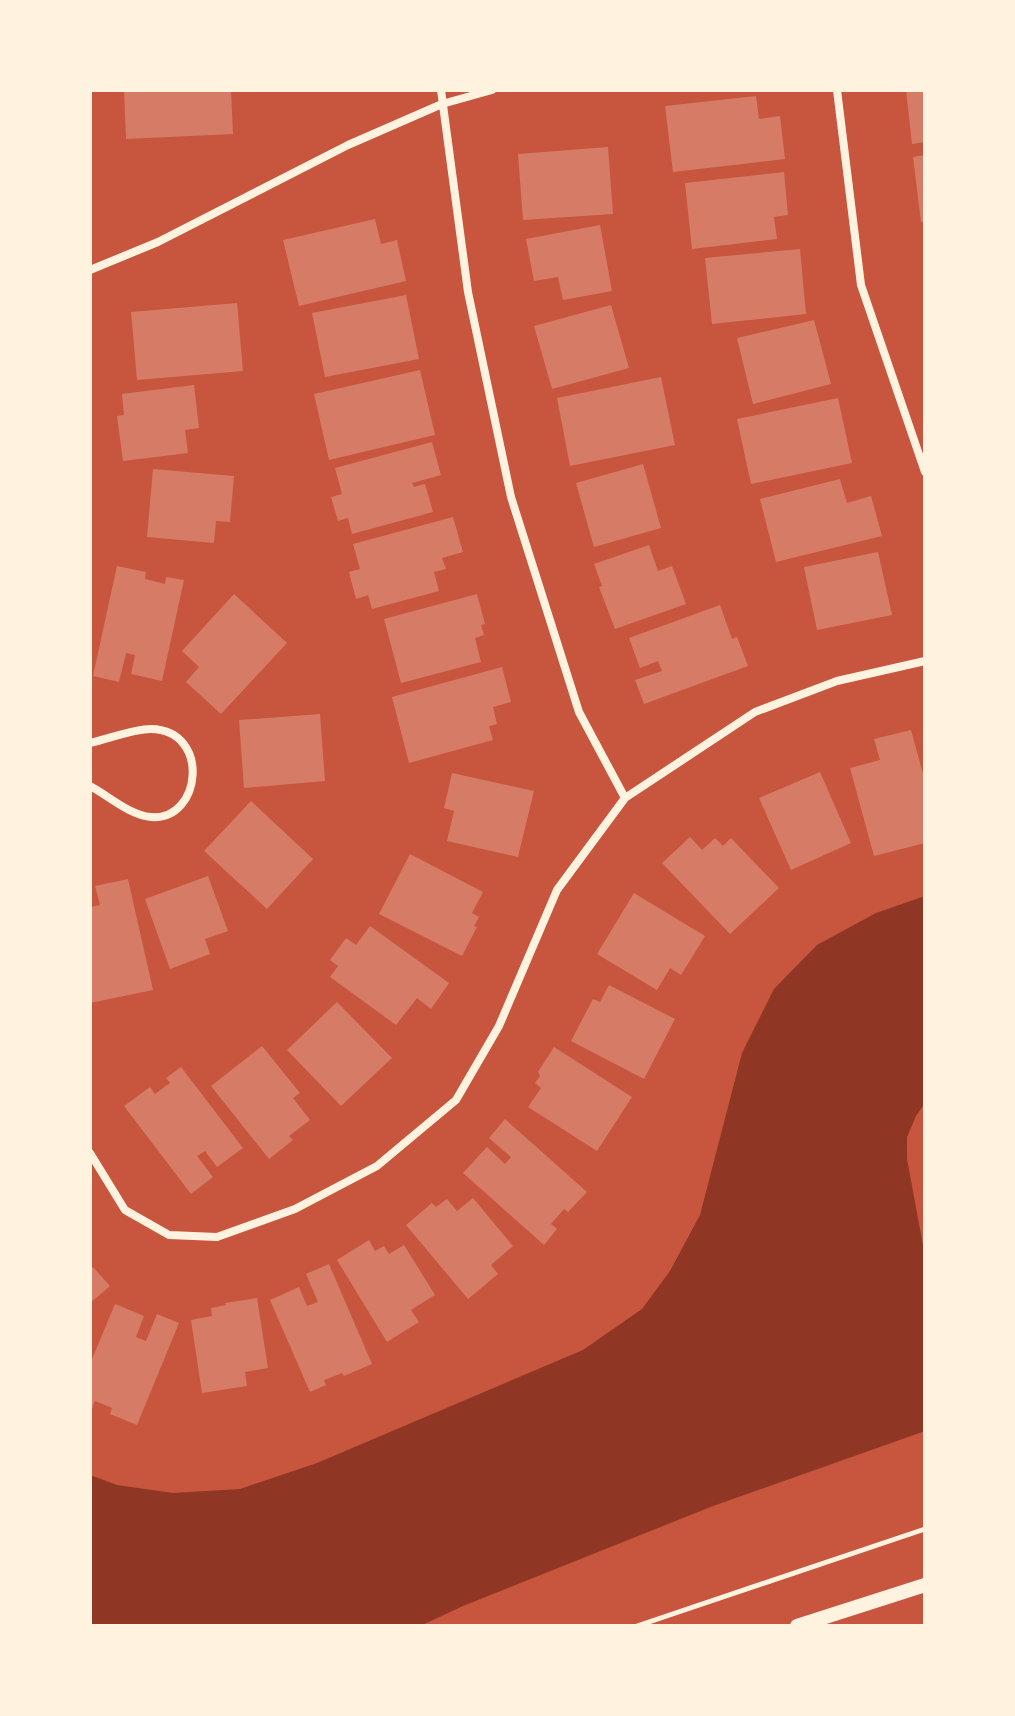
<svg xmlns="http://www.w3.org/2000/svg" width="1015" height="1716" font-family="'Exo 2',sans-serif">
<rect width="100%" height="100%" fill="#c8553d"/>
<path fill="#8f3625" d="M925,896V1103L916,1116L907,1137V1159L925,1256V1431L713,1506L463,1606L420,1626H90V1475L117,1485L173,1493L240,1489L317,1463L583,1350L642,1309L670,1271L700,1215L742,1053L774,989L817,945L876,913Z"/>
<path fill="#d67c66" d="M124,90H231L233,134L126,139Z
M906,90H925V142L912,144Z
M756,96L759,119L780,116L785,159L673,172L665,106Z
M608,147L613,214L523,220L518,154Z
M925,155V221L921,222L913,157Z
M784,172L788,215L774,217L777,239L692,249L685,183Z
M375,219L381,244L397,240L406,281L299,306L283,240Z
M600,225L612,291L563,300L558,277L534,281L526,239Z
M800,249L806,314L712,324L705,258Z
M406,295L419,359L325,377L312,313Z
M237,303L243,371L137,380L131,312Z
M611,305L629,368L552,389L534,326Z
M814,320L831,384L753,404L737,338Z
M420,370L435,435L329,460L314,394Z
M661,377L675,445L570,466L557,398Z
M194,385L199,428L185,430L188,453L123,461L117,416L124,415L122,394Z
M838,398L852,463L751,484L737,419Z
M432,442L441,475L412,483L414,487L425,484L433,512L352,534L348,518L338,521L331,497L342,494L335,468Z
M643,464L661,528L594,547L576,483Z
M153,469L234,476L230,522L216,521L214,543L147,537Z
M840,479L847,503L871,496L882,536L776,562L760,499Z
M453,517L463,552L442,558L446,569L434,572L439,591L372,609L368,595L356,599L349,572L360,569L353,544Z
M649,545L658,571L672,566L686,604L615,629L599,587L602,586L594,564Z
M878,552L892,615L817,630L804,567Z
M117,566L146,572L145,579L165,584L166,577L184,580L162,681L131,674L135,655L126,653L119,682L93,676Z
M234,594L287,643L221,714L186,682L199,667L182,651Z
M477,594L485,624L481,625L484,635L475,638L481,662L401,683L384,619Z
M720,605L732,639L737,637L748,666L644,704L635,680L662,671L658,661L640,668L629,638Z
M502,667L511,702L493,707L497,724L489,726L493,740L409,763L392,697Z
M320,714L325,781L244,788L239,720Z
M911,730L925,781V843L874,856L850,768L880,760L874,739Z
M820,772L851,843L791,870L759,798Z
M452,773L534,791L518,857L447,841L454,811L444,808Z
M251,801L313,859L267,909L204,851Z
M690,837L702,850L715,838L723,846L731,838L779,888L730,934L662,863Z
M410,854L483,892L472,913L479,917L474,926L477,927L462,956L379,914Z
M208,876L228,931L205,939L210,954L170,969L145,899Z
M128,879L153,990L90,1003V907L100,905L95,886Z
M634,893L705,936L681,975L670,968L657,990L597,954Z
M370,926L449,983L431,1009L417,998L396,1025L330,977L338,966L330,960L346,938L356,945Z
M609,985L675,1019L644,1079L571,1041L593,999L600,1002Z
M337,1002L392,1058L341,1106L287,1050Z
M262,1046L300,1093L293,1098L310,1120L289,1136L293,1140L269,1159L211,1086Z
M554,1047L632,1097L597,1151L528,1107L541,1088L535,1083L540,1076L538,1072Z
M181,1067L243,1148L217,1167L205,1151L197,1156L213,1177L191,1194L124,1106L150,1087L155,1094L170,1083L166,1078Z
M505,1119L587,1192L568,1212L564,1209L551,1224L557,1229L544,1245L463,1173L487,1147L505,1164L511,1157L489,1138Z
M473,1198L513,1246L491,1265L498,1274L468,1299L406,1225L432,1203L436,1207L447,1199L457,1211Z
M369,1240L375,1251L384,1246L389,1254L404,1245L435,1295L411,1310L419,1322L387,1342L337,1260Z
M329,1264L372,1364L344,1376L342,1373L324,1380L326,1385L310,1392L270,1300L299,1287L307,1306L318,1302L306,1274Z
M93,1267L110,1286L90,1303V1269Z
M257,1298L268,1368L245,1372L247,1386L202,1393L191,1320L212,1316L211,1308L226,1305L225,1303Z
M115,1304L144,1316L136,1337L146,1341L157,1314L179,1323L137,1425L110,1414L112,1408L95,1401L90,1414V1364Z"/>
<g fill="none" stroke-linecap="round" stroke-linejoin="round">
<path stroke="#fff3e0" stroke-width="5" d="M637,1626L925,1529"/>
<path stroke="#fff3e0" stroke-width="8" d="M441,90L468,292L511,497L579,712L625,798
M837,90L861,285L925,472
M90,270L158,242L348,145L442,104L492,90
M90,743C108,739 133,729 151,729C211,730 202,821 151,817C129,815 109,796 90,786
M90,1153L125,1210L169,1235L217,1237L295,1209L377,1166L456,1100L499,1026L557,890L625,798L755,712L837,681L925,661"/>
<path stroke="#fff3e0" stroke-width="14" d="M797,1626L925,1585"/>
</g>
<rect width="1015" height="1716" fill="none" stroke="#fff3e0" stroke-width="184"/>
</svg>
